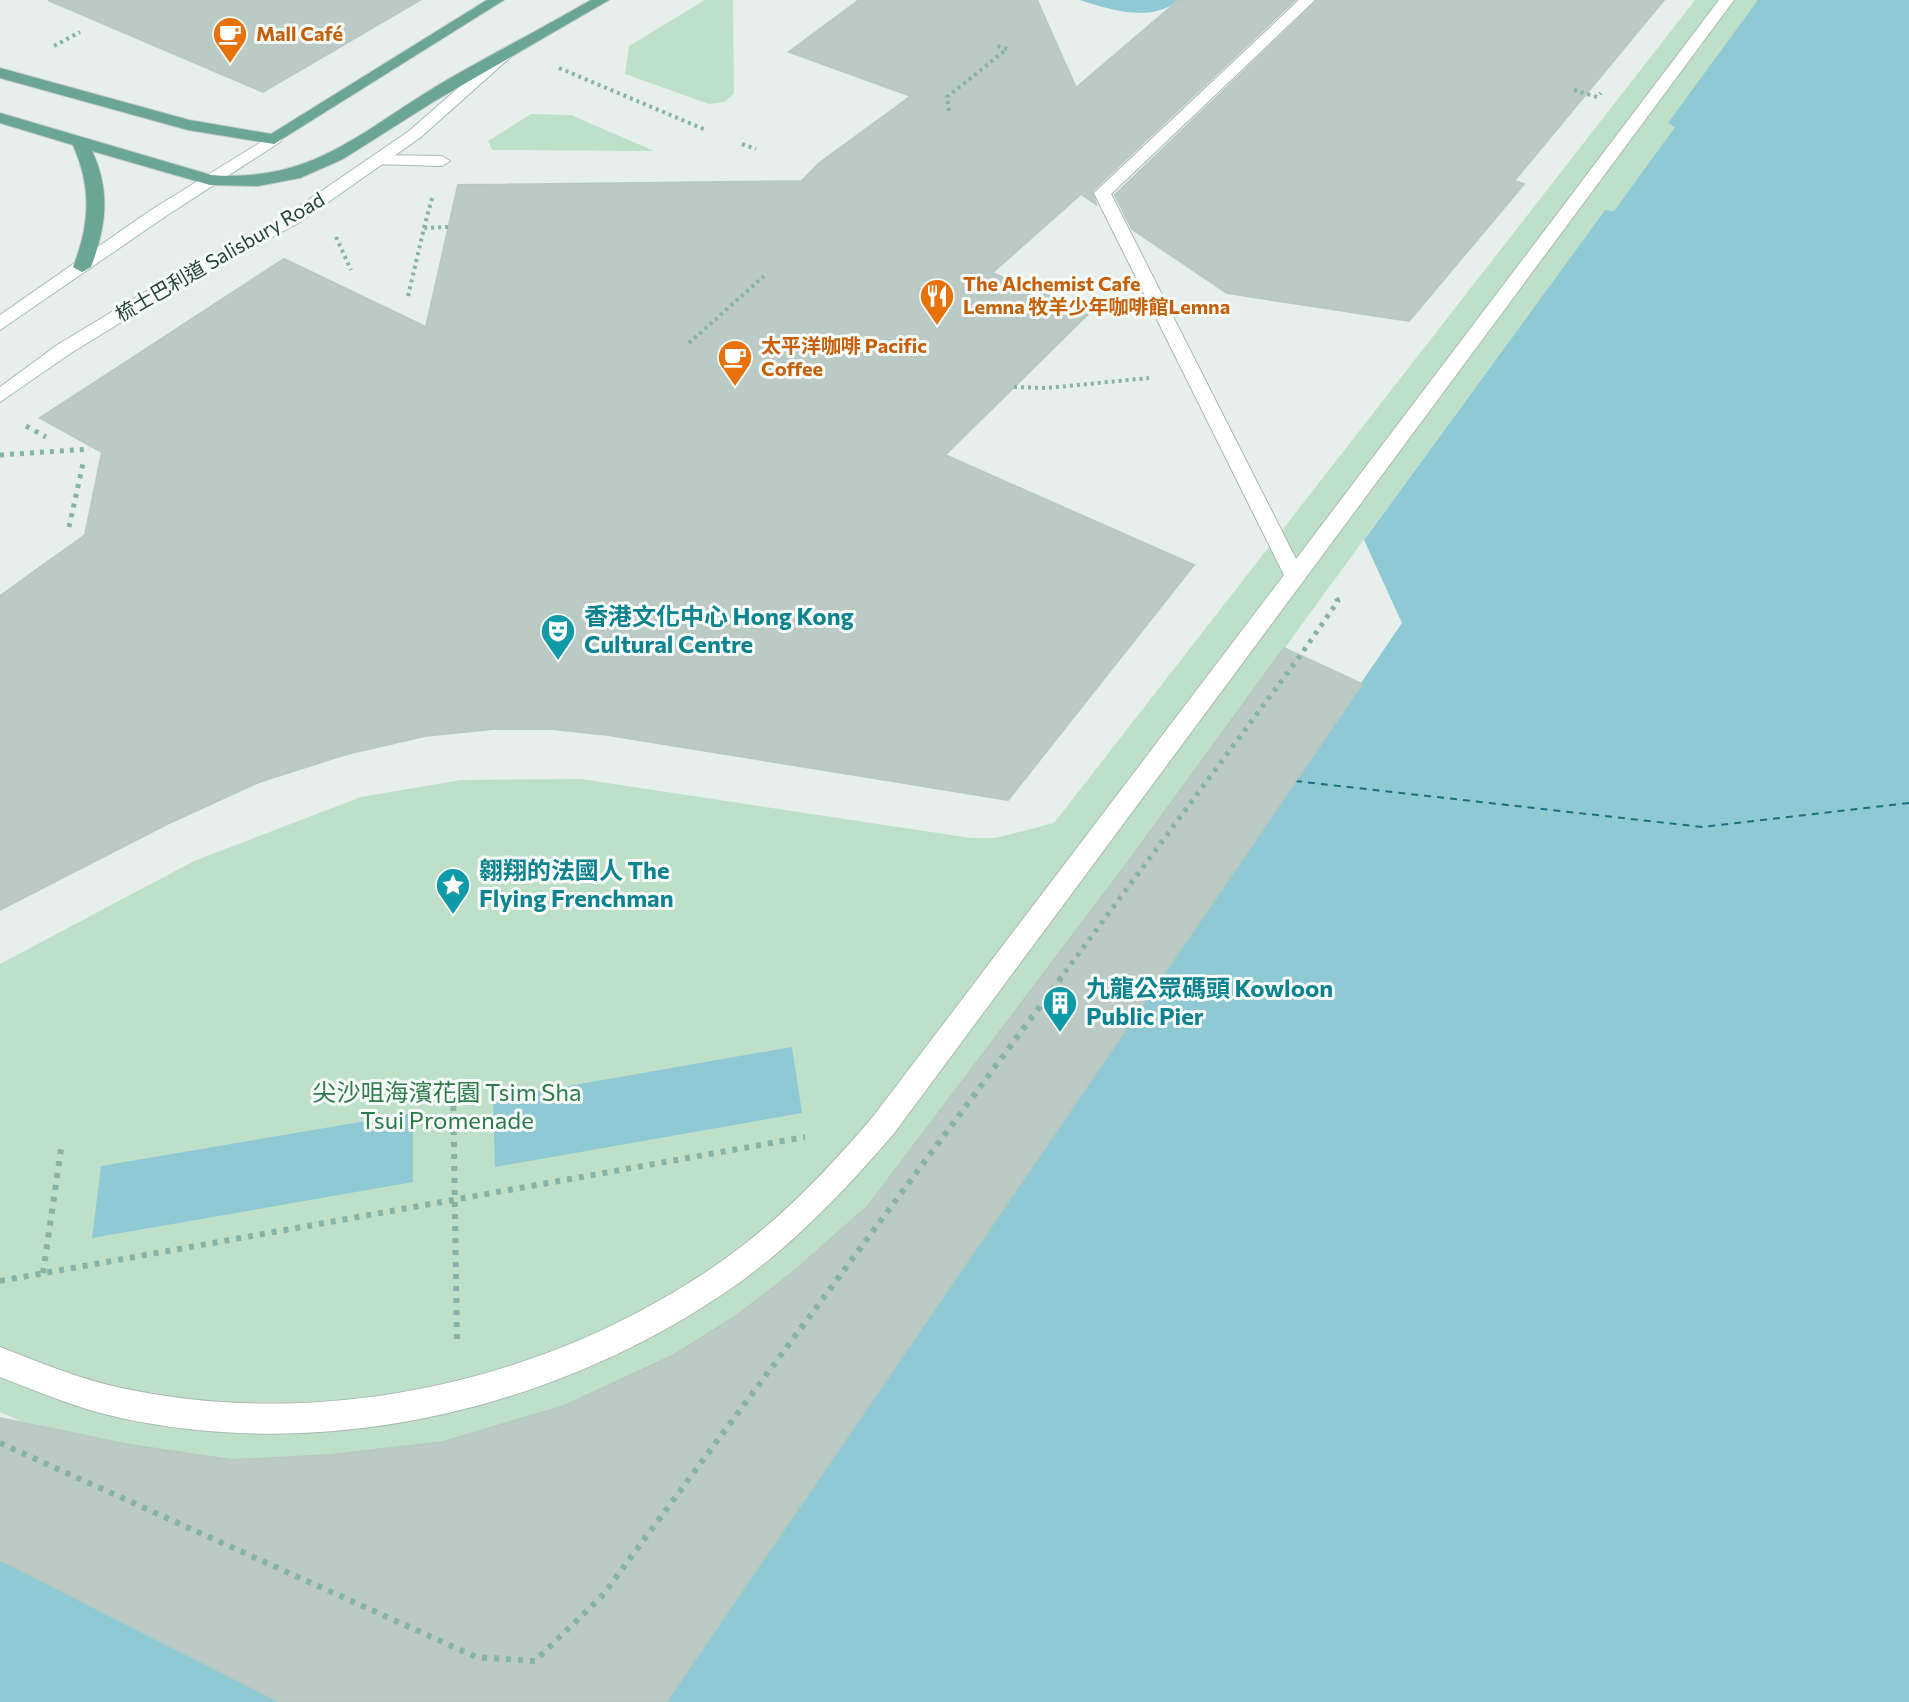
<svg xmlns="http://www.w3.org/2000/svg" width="1909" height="1702" font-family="Commissioner,'Noto Sans TC',sans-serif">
<rect width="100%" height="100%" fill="#e6efeb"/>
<path fill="#bfe0c8" d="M705,0H733L734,94L724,102L709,104L625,74L629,46Z
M1695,0H1759L1669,124L1676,126L1614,211L1605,210L1128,862L868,1206L792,1273L736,1316L672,1356L564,1406L443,1442L330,1455L232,1460L130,1445L25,1423L0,1412V964L194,861L361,797L461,780L581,779L971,838H995L1054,823Z
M531,114L571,115L654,151L492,150L488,141Z"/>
<path fill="#8ec9d4" d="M1080,0H1179C1151,23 1111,10 1080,0Z
M1758,0H1909V1702H666L1402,623L1364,540L1605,210L1614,211L1675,127L1668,123Z
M792,1047L802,1113L495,1167L493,1099Z
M413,1113V1182L92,1238L101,1166Z
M0,1560L280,1702H0Z"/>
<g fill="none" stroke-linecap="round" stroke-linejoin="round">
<path stroke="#1c6f80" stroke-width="2" stroke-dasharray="7 6" stroke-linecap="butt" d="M1295,781L1702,827L1909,803"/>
</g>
<path fill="#bbcac4" stroke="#b8c9c2" stroke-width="2" d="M48,0H420L263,92Z
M859,0H1037L1076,88L1179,0H1295L1092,191L1096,204L1081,194L992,273L1090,312L945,455L1194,565L1008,800L608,735L552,729H493L425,736L347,754L259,782L167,824L0,910V596L85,535L102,452L40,418L284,259L426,327L458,185L802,181L818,164L911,96L789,52Z
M1318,0H1664L1514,181L1524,184L1409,321L1227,293L1132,229L1115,195Z
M1284,648L1362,684L666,1702H280L0,1560V1418L130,1445L232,1460L330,1455L443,1442L564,1406L672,1356L736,1316L792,1273L868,1206L1128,862Z"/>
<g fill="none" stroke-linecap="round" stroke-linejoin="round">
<g stroke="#a8b8b2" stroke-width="2">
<path id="lane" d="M378,155L442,156L450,161L442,166L372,164L370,160L372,156Z"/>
</g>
<g stroke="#a8b8b2" stroke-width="2">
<path id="street" d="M1299,0H1315L1111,194L1296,559L1719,0H1734L895,1132C849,1186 800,1238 743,1280C568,1406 333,1464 121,1418C79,1409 39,1392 0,1377V1347C39,1362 79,1379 121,1388C327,1432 551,1381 722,1261C780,1220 830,1168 875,1114L1284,575L1094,193Z"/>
</g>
<g stroke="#a4bbb3" stroke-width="2">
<path id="secondary" d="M509,46L517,51L514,54L421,137L300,222L167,294L71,353L0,402V387L57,345L155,286L288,214L409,131L504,48Z
M274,134L280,136L282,139L280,142L163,218L0,330V315L151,210Z"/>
</g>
<g stroke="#c2cac8" stroke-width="2">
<path id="primary" d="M487,0H504L274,144L188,130L0,78V68L189,120L271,134Z
M591,0H609L433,102L343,159L300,178L258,186L210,185L92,151C111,191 106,227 91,267L82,272L73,267C90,224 92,188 73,145L0,123V113L211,175C312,183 360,132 440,84C490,55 541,29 591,0Z"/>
</g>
<path stroke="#86b3a5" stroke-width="4" stroke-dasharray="3 4" stroke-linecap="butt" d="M54,46L80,32
M559,68L706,130
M1574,90L1597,97L1601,93
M949,111L947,97L1007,49L995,45
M742,144L756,149
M424,228L432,198
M336,237L351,270
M408,296L424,228L448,227
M1014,387L1047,388L1149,378"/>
<path stroke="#86b3a5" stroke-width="5" stroke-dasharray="4 6" stroke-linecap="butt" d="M26,426L46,437
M0,455L90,449
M69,527L84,459
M1059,980L1300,656L1338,601L1334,594"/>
<path stroke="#86b3a5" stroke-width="6" stroke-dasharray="5 7" stroke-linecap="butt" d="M453,1082L457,1345
M43,1273L61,1149
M0,1281L805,1137
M0,1443L476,1657L535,1661L602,1596L1061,978"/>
<use href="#lane" fill="#fff" fill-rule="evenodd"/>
<use href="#street" fill="#fff" fill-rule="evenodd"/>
<use href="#secondary" fill="#fff" fill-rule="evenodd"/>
<use href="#primary" fill="#6aa596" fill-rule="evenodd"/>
<path stroke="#86b3a5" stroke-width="4" stroke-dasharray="3 4" stroke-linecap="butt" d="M689,343L764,276"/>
</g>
<defs>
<g id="cafe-pin" transform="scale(1.8)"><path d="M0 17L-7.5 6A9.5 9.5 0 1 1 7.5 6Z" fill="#e8710a" stroke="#f7fbf9"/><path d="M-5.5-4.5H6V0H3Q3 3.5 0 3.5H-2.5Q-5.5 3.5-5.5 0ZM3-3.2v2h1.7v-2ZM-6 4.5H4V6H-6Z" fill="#fff"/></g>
<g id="restaurant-pin" transform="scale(1.8)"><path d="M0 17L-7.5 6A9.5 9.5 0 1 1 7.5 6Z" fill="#e8710a" stroke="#f7fbf9"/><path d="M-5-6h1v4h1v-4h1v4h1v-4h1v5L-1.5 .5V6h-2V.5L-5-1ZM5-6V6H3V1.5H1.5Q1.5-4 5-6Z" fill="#fff"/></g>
<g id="theatre-pin" transform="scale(1.8)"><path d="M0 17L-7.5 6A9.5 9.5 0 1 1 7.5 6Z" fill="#0f9aa8" stroke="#f7fbf9"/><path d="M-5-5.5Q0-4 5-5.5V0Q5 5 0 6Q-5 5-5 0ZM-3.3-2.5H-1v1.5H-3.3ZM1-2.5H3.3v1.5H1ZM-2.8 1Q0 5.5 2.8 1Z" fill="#fff"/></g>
<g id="sight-pin" transform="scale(1.8)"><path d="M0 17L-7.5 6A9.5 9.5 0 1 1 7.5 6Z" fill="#0f9aa8" stroke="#f7fbf9"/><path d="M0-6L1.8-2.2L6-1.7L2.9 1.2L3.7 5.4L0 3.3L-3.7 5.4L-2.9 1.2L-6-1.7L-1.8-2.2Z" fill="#fff"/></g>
<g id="building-pin" transform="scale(1.8)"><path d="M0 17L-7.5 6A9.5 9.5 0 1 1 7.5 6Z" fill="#0f9aa8" stroke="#f7fbf9"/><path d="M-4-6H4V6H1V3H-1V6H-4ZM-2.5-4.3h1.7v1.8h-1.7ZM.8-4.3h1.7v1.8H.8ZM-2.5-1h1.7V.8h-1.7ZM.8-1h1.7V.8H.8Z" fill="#fff"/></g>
</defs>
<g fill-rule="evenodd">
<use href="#cafe-pin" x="230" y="34"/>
<use href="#restaurant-pin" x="937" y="296"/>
<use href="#cafe-pin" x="735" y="357"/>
<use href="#theatre-pin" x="558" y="631"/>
<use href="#sight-pin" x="453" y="885"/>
<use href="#building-pin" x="1060" y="1003"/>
</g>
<g text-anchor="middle" stroke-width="6" stroke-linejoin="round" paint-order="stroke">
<g font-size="20" font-weight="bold" fill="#c56008" stroke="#f7fbf9" text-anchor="start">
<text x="256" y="41">Mall Café</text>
<text x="963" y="291">The Alchemist Cafe<tspan x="963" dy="23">Lemna 牧羊少年咖啡館Lemna</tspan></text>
<text x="761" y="353">太平洋咖啡 Pacific<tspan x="761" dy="23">Coffee</tspan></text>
</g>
<g font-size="20" fill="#24423a" stroke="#f7fbf9">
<text transform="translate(220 257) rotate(-30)" y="7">梳士巴利道 Salisbury Road</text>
</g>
<g font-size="24" font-weight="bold" fill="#0d838f" stroke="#f7fbf9" text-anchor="start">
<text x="584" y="625">香港文化中心 Hong Kong<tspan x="584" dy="28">Cultural Centre</tspan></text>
<text x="479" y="879">翱翔的法國人 The<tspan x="479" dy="28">Flying Frenchman</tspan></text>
<text x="1086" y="997">九龍公眾碼頭 Kowloon<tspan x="1086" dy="28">Public Pier</tspan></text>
</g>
<g font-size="24" fill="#2d7a4b" stroke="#f7fbf9">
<text x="447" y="1101">尖沙咀海濱花園 Tsim Sha<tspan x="447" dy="28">Tsui Promenade</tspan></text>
</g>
</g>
</svg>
